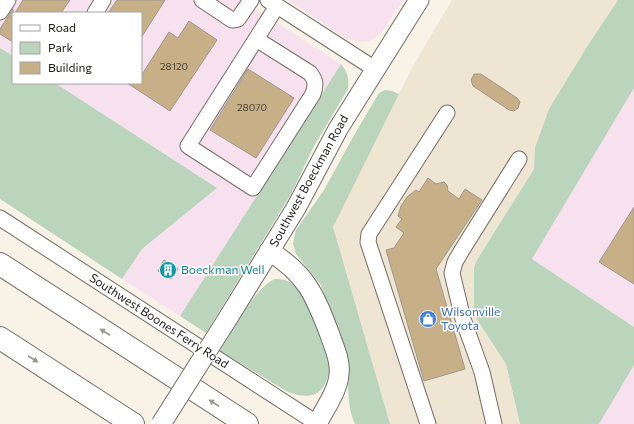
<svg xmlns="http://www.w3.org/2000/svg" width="634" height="424" font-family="Commissioner,sans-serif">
<rect width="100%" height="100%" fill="#f8f2e7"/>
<path fill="#efe5d3" d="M452,0H618L590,42L535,148L534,169L477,260L474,315L506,364L520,424H390L332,227L412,68Z"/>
<path fill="#f7e1ef" d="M0,0H241L341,64L180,316L122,279L142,249L217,188L55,83H141V13H13V56L0,48Z
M288,0H403L381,33L370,41L359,42L345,38Z
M634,88V327L532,259Z
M634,365V424H599Z"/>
<path fill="#bbd5bd" d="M618,0H634V88L532,259L634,327V365L599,424H520L506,364L474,315V268L477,260L534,169L535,148L549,109L590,42Z
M0,48L13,56V83H55L217,188L142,249L122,279L0,199Z
M341,64C348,72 349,79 348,89L314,146L291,194L206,333L180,316Z
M385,90L392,91L399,94L333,227L390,424H355C345,402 350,377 346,353L321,285L296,254L293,243L296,230L324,190L353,137L379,93Z
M275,279C284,279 291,281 297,288C306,296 310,309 314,320C319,332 325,343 328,355C331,362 330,372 327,379C320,400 303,398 286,391L220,351C232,332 255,287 275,279Z"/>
<path fill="#c7b087" stroke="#9e988e" d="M23,0H70L61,13H15Z
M117,0H165L141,38V13H108Z
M13,9V42L0,34V29Z
M189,21L217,40L170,111L127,83H141V76L169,32L178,38Z
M248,69L294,98L256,158L210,130Z
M474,74H481L517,98L520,102L518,108L514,111L509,110L473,86L471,80Z
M428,178L436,184L444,182L447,185L448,191L459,199L465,189L482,200L436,269L465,369L424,381L386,250L394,248L404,233L396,227L402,219L398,216L401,206L407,197L416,190L419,192Z
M634,207V284L599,262Z
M164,260L178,269L171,279L158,271Z"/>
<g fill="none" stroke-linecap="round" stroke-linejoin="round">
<g stroke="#736e64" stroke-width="17">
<path id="minor" d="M202,0L232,20L238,19L251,0
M268,0L375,69
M0,12L8,0
M95,13L103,0
M256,39L310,73C316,81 316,85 313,94L253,188L188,146L277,6
M0,218L318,424
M428,424L368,242L369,234L447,113
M494,424L482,372L463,319L452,273L455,262L462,250L519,159"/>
</g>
<g stroke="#736e64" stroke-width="21">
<path id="major" d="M269,251C307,274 315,296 330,335C334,347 341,361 339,374C338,391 325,408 317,424
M228,318L296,208L338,129L419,0"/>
</g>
<g stroke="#736e64" stroke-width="24">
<path id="highway" d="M0,264L247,424
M0,338L133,424"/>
</g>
<use href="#minor" stroke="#fff" stroke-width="15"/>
<use href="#major" stroke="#fff" stroke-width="19"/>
<use href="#highway" stroke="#fff" stroke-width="22"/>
<g stroke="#736e64" stroke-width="21" stroke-linecap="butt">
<path id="major-bridge" d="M161,424L228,318"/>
</g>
<use href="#major-bridge" stroke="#fff" stroke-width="19"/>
</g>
<defs><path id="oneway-solid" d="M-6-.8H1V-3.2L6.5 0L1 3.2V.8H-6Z"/></defs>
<g fill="#989896">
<use href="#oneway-solid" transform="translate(105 332) rotate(-147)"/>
<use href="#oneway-solid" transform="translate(33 359) rotate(33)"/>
<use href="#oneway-solid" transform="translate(214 403) rotate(-147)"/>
</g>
<defs>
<g id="building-disc" transform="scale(0.9)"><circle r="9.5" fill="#0f9aa8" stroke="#fff"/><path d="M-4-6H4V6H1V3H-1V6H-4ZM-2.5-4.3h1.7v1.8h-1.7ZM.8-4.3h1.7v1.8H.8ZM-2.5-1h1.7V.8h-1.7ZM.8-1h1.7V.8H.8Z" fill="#fff"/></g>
<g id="shop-disc" transform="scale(0.9)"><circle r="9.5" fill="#3f7fe0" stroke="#fff"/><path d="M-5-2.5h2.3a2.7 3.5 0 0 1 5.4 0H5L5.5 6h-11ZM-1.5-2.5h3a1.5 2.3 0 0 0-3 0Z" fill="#fff"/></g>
</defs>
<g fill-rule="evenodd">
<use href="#building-disc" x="168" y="270"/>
<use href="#shop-disc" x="428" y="319"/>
</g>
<g text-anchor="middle" stroke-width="3" stroke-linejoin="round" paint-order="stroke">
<g font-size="10" fill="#463f32">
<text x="174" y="70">28120</text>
<text x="252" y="111">28070</text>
</g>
<g font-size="12" fill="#1b1915" stroke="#fff">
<text transform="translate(309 181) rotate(-61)" y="4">Southwest Boeckman Road</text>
<text transform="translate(159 321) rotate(33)" y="4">Southwest Boones Ferry Road</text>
</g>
<g font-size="12" fill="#0d838f" stroke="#fff" text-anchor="start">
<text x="181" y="274">Boeckman Well</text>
</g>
<g font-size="12" fill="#366cbe" stroke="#fff" text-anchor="start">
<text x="441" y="316">Wilsonville<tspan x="441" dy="14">Toyota</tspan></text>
</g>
</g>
<rect x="12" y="12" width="130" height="72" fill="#ffffff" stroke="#a4a3a1"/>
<rect x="20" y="25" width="20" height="6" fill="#ffffff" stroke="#a4a3a1"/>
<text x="48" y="32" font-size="12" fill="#1b1915">Road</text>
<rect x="20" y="42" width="20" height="12" fill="#bbd5bd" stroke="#a4a3a1"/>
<text x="48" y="52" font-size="12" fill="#1b1915">Park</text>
<rect x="20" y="62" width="20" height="12" fill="#c7b087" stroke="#a4a3a1"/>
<text x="48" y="72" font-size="12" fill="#1b1915">Building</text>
</svg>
